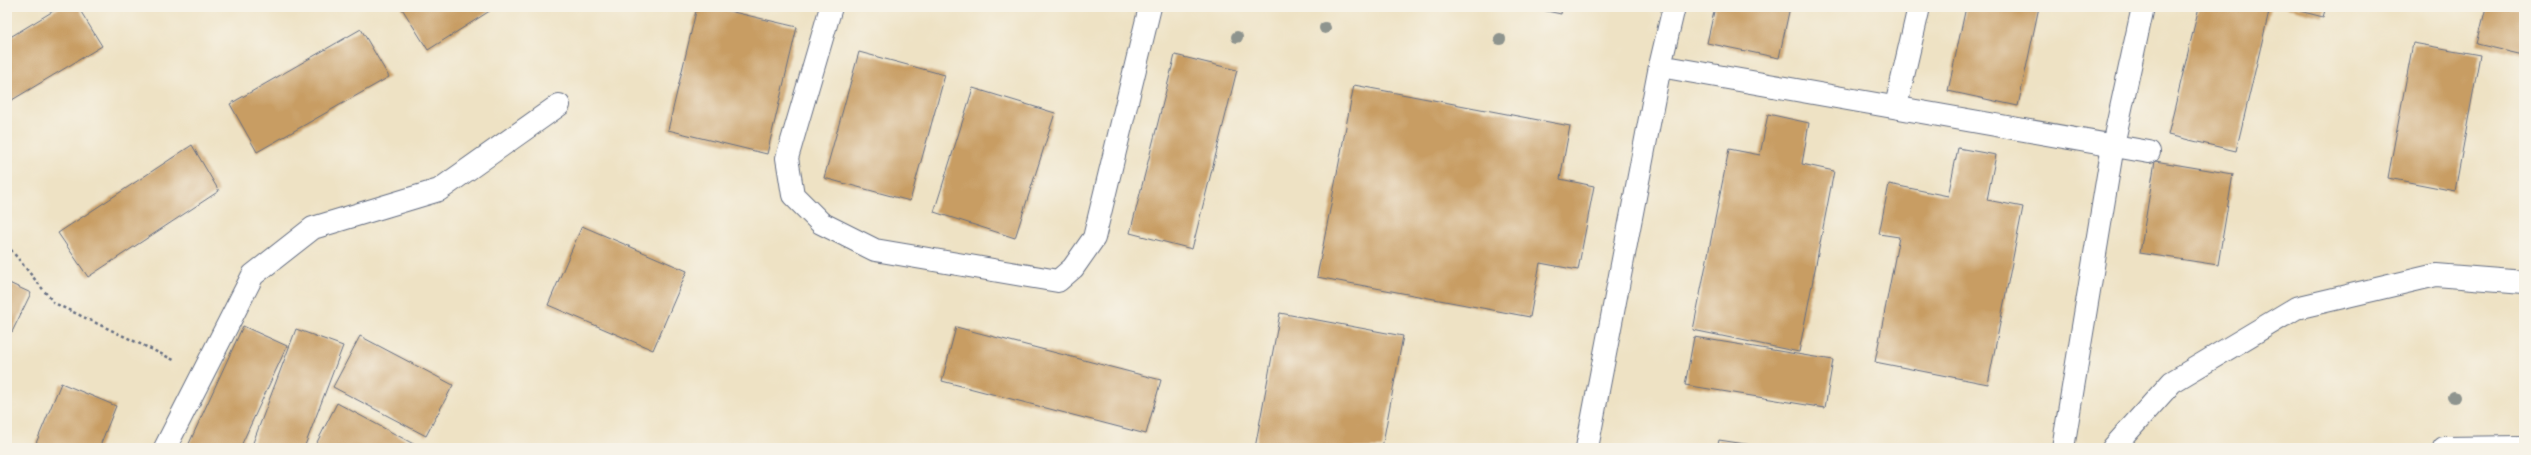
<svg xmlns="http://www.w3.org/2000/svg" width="2531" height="455" font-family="'Indie Flower',sans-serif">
<rect width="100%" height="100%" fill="#f7f3e8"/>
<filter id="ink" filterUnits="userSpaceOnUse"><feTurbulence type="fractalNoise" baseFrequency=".025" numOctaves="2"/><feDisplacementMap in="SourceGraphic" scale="8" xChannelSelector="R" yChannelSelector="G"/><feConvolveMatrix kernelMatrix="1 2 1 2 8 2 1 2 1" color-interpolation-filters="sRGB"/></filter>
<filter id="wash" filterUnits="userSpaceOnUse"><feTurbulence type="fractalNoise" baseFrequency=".012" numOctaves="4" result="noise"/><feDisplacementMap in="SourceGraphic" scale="16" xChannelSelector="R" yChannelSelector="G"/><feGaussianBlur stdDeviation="0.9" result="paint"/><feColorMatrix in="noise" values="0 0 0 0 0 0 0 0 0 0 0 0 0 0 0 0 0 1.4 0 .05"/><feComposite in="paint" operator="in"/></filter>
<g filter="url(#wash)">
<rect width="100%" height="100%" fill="#eee2c4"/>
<g id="blocks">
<path fill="#c89d63" d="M60,7H78L102,46L7,103V39Z
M401,7H496L428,50Z
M697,7H712L797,27L767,154L668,130Z
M1528,7H1562L1561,14Z
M1715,7H1790L1779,58L1707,43Z
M1966,7H2039L2018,106L1948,91Z
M2199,7L2270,8L2236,151L2168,135Z
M2284,7H2326L2323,17Z
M2486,7H2524V55L2477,44Z
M361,29L389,77L257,152L230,104Z
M2413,43L2480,55L2455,191L2388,178Z
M859,52L945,75L910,201L824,178Z
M1175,55L1237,70L1192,249L1130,233Z
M1354,85L1570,126L1560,179L1594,186L1578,270L1540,263L1530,317L1317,277Z
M973,88L1055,113L1015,238L934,212Z
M1768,114L1809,123L1802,164L1834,171L1799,352L1693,330L1729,149L1760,155Z
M192,145L219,191L88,277L58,233Z
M1958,148L1996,155L1987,200L2023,207L1988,384L1875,362L1899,237L1879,234L1889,184L1948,196Z
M2155,161L2233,174L2218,265L2140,253Z
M582,226L687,271L653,350L548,305Z
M7,282L31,293L12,332L7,329Z
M1280,313L1403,336L1382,448H1255Z
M243,326L287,346L240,448H187Z
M956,327L1161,380L1146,434L942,381Z
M296,329L343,346L304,448H251Z
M360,336L453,385L426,436L333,387Z
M1694,337L1833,360L1825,408L1685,385Z
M61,383L116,406L99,448H34Z
M337,403L421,448H314Z
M1719,440L1765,447V448H1717Z"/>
</g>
</g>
<g filter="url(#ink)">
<use href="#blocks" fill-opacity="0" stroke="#656e82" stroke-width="1"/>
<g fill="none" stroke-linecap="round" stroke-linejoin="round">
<g stroke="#656e82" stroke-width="24">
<path id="minor" d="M831,7L787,158L793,195L821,223L875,250L1058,281L1073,268L1094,238L1150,7
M1660,66L2149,152
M1896,106L1919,7
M165,448L253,275L313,228L439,190L559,105
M1587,448L1660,66L1674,7
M2063,448L2113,145L2143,7
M2113,448L2172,382L2296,308L2436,275L2524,282
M2444,448L2524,447"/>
</g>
<path stroke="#656e82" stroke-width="2.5" stroke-dasharray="3 3" stroke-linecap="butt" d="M7,245L54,303L176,361"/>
<use href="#minor" stroke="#fff" stroke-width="22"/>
</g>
<g fill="#8e948e">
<circle cx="1325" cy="28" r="6"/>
<circle cx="1237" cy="37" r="6"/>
<circle cx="1500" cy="39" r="6"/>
<circle cx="2454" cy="397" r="6"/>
</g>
</g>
<rect width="2531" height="455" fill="none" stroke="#f7f3e8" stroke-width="24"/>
</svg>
